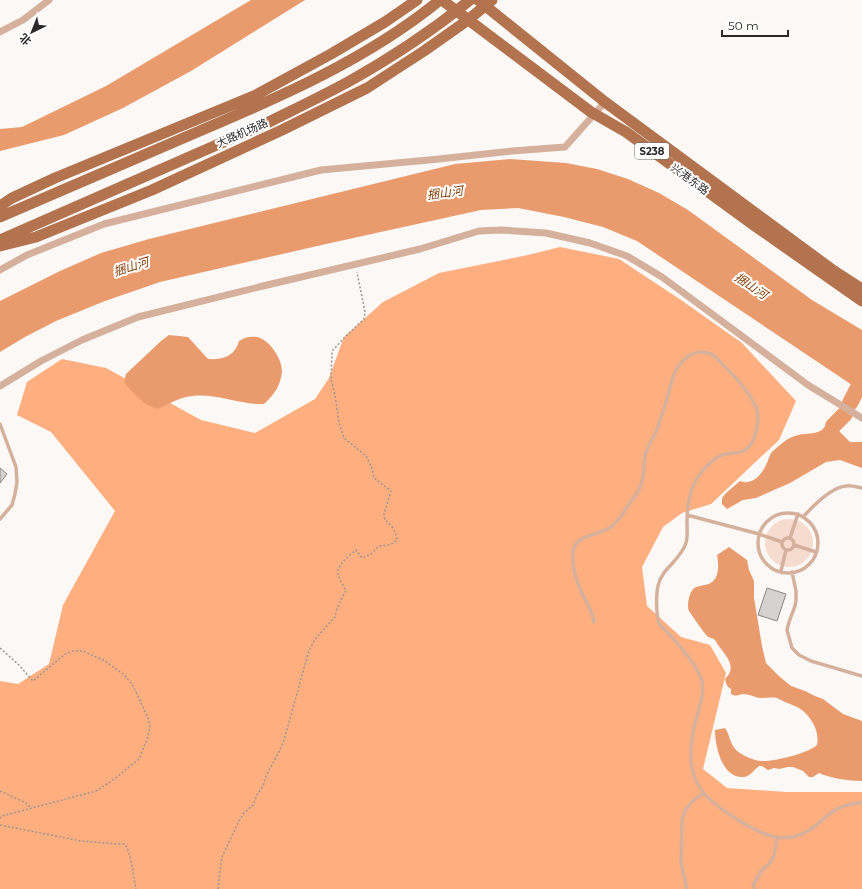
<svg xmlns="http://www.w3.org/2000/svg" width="862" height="889" font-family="Montserrat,'Noto Sans SC',sans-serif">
<rect width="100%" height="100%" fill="#fbf8f6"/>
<path fill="#f6dcce" d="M765 543a24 24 0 1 1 48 0a24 24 0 1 1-48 0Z"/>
<path fill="#feae7f" d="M560,247L619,259L681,300L742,343L796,401L779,440L711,504L682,513L663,527L642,567L647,606L681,637L710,645L726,673L703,769L727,788L786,792H862V889H0V681L18,684L49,664L63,605L115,511L51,432L17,415L27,382L62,359L106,368L201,420L255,433L315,399L329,378L344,337L383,302L439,273L528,255Z"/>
<path fill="#e99b6d" d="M251,0H305L191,71L123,108L64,135L0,151V129L22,127L106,86Z
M510,159L566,163L597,169L628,179L659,193L688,210L812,300L862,330V390L852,385L637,241L603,227L564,217L518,208L481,210L326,244L160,282L105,301L56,321L25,337L0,352V301L60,271L101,253L149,239L455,164Z
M169,335L188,337L208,359C223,360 235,356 239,341C244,337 251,336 257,337C270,340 282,359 282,371C281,385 274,395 264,404C240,405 217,393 192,396C180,397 169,404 158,409C144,406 133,393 124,382L126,374L161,341Z
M828,420L839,427V431L850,442H862V468L840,460L826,462L790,483L756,498L743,500L727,509L722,504V498L726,493L740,481C753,486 762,474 767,463C769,458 770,453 774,450C780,445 787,438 795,436C809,431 822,438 828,420Z
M729,547L747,560L749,570L754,581V598L762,646L766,663L780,677L791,686L805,691L815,696L823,699L843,714L862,721V781C850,781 829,778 819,773L813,777H809L803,771L793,767H788L779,769L774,768L768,770L762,766H759C754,770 750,776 744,777C722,779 715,746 715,730L725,728C730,735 730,744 736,750C741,755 755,761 761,761C773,762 809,753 817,745C820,731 811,716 799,708C795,706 790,704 785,702C782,701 780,699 777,698C771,697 766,698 761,698C756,698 750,694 743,694C738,695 736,697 731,694V689C727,687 726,684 725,679C738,667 726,656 718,645C717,644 716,641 715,640C713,638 709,638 707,636C702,630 693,617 689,611C686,605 690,589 696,587C699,586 702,586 705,585C720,582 719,566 717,555Z"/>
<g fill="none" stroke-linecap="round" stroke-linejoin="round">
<path stroke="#e99b6d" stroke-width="16" d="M850,403L862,380
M833,426L845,414"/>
</g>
<path fill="#d5d2d0" stroke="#898684" d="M0,468L7,474L0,483Z
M767,588L786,594L777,621L758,615Z"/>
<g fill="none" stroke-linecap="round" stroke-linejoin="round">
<path stroke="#999695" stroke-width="1.5" stroke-dasharray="2 2" stroke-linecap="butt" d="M0,648L19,665L33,681L65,654L73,651H83L105,661L123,674L132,684L137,694L148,718L150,727L148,737L139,759L113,780L96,791L2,816L0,818
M0,791L26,803L31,808
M0,825L81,841L117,844C119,844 122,844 124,844C131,848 134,881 136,889
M218,889L220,870L222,857L238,823L244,813L253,805L257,795L263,786L266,776L282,746L286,733L298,690L301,678L309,651L315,639L335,617L337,608L346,590L341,582L337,572C341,562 348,556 356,550L362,558L371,554L379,546L390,545L397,540C396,532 392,525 385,520L384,514L391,491L374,478L372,468L366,456L344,438L339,423L335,395L331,379L332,351L345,337L364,319L365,312L357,272"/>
<path stroke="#d5b19d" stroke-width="3.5" d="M0,424L16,467L17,482L15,494L12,505L0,519
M758 543a30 30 0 1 1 60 0a30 30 0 1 1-60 0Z
M687,515L759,534L782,542
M803,517C813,506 832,487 846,486C851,485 857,487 862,488
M782 544a6 6 0 1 1 12 0a6 6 0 1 1-12 0Z
M790,538L798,514
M794,545L816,552
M781,571L786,550
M792,572L796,591V600L795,606L789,622L787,630L792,648L799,655L811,661L862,676
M594,622C593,611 586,603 582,593C576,582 570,560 574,548C577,535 599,535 609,528C618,523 624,512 629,504C632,500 635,496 638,491C645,479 643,469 645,456C647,447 652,440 656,432C658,427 660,422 661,417C667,403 669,387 675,372C681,360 693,349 708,353C713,354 717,358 720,362C734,375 748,390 756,407C761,418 756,443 745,450C740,454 732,452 725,454C716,456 703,469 698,477C689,490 687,507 687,522C687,529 688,536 686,543C680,561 661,569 658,586C656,595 656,614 659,623C661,627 666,630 669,634C680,646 698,666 702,681C704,692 701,701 698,712C691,737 684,769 703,792C711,802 724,811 735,818C752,829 773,841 793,837C813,833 821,818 837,809C844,805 854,804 862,802
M687,889L681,863L682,820L685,811L690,804L696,798L704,793
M755,889L753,885L762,870L769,864L774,856L777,838"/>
<path stroke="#d5b19d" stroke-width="7" d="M0,32L23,20L49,0
M0,270L27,255L104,224L321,170L439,159L512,151L565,147L605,102
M0,386L41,361L82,340L138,317L263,286L420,249L479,231L501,230L546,233L590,243L627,256L662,277L808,385L862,418"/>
<path stroke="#b2734e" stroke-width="11" d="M442,0L591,112L626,132L755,226L862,301
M478,0L605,102L834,271L862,289
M0,206L12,198L55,178L256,95L331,54L385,22L417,0
M0,217C65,189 130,161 195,133C280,97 368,59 440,0
M0,240L269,122
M0,246L36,237L152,190L282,130L367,88L424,51L468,20L492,0"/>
<path stroke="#b2734e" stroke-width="11" d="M269,122C295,109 322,96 348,82C391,58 432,31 470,0"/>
</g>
<g text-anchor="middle" stroke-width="4" stroke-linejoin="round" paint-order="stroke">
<rect fill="#fff" stroke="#6a6868" stroke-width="1" x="635" y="143" width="34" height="16" rx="3"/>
<g font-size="10" font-weight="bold" fill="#2a2828">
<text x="652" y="155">S238</text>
</g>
<g font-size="11" fill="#2a2828" stroke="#fff">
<text transform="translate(242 133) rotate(-24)" y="4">大路机场路</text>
<text transform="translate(690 179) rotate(36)" y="4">兴港东路</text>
</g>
<g font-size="12" font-style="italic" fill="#813b01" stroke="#fff">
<text transform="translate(445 193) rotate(-7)" y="4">捆山河</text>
<text transform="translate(131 267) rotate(-17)" y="4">捆山河</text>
<text transform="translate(751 286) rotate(34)" y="4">捆山河</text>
</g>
</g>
<g transform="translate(32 32) rotate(223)" stroke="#ffffff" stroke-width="3" paint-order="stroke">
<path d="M0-3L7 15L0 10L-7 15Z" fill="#2a2828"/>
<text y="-6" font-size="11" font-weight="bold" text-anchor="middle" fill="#2a2828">北</text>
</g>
<path d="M722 30v6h66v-6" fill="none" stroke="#2a2828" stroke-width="2"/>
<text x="728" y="30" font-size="12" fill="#2a2828" stroke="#ffffff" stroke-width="3" paint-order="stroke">50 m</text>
</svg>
